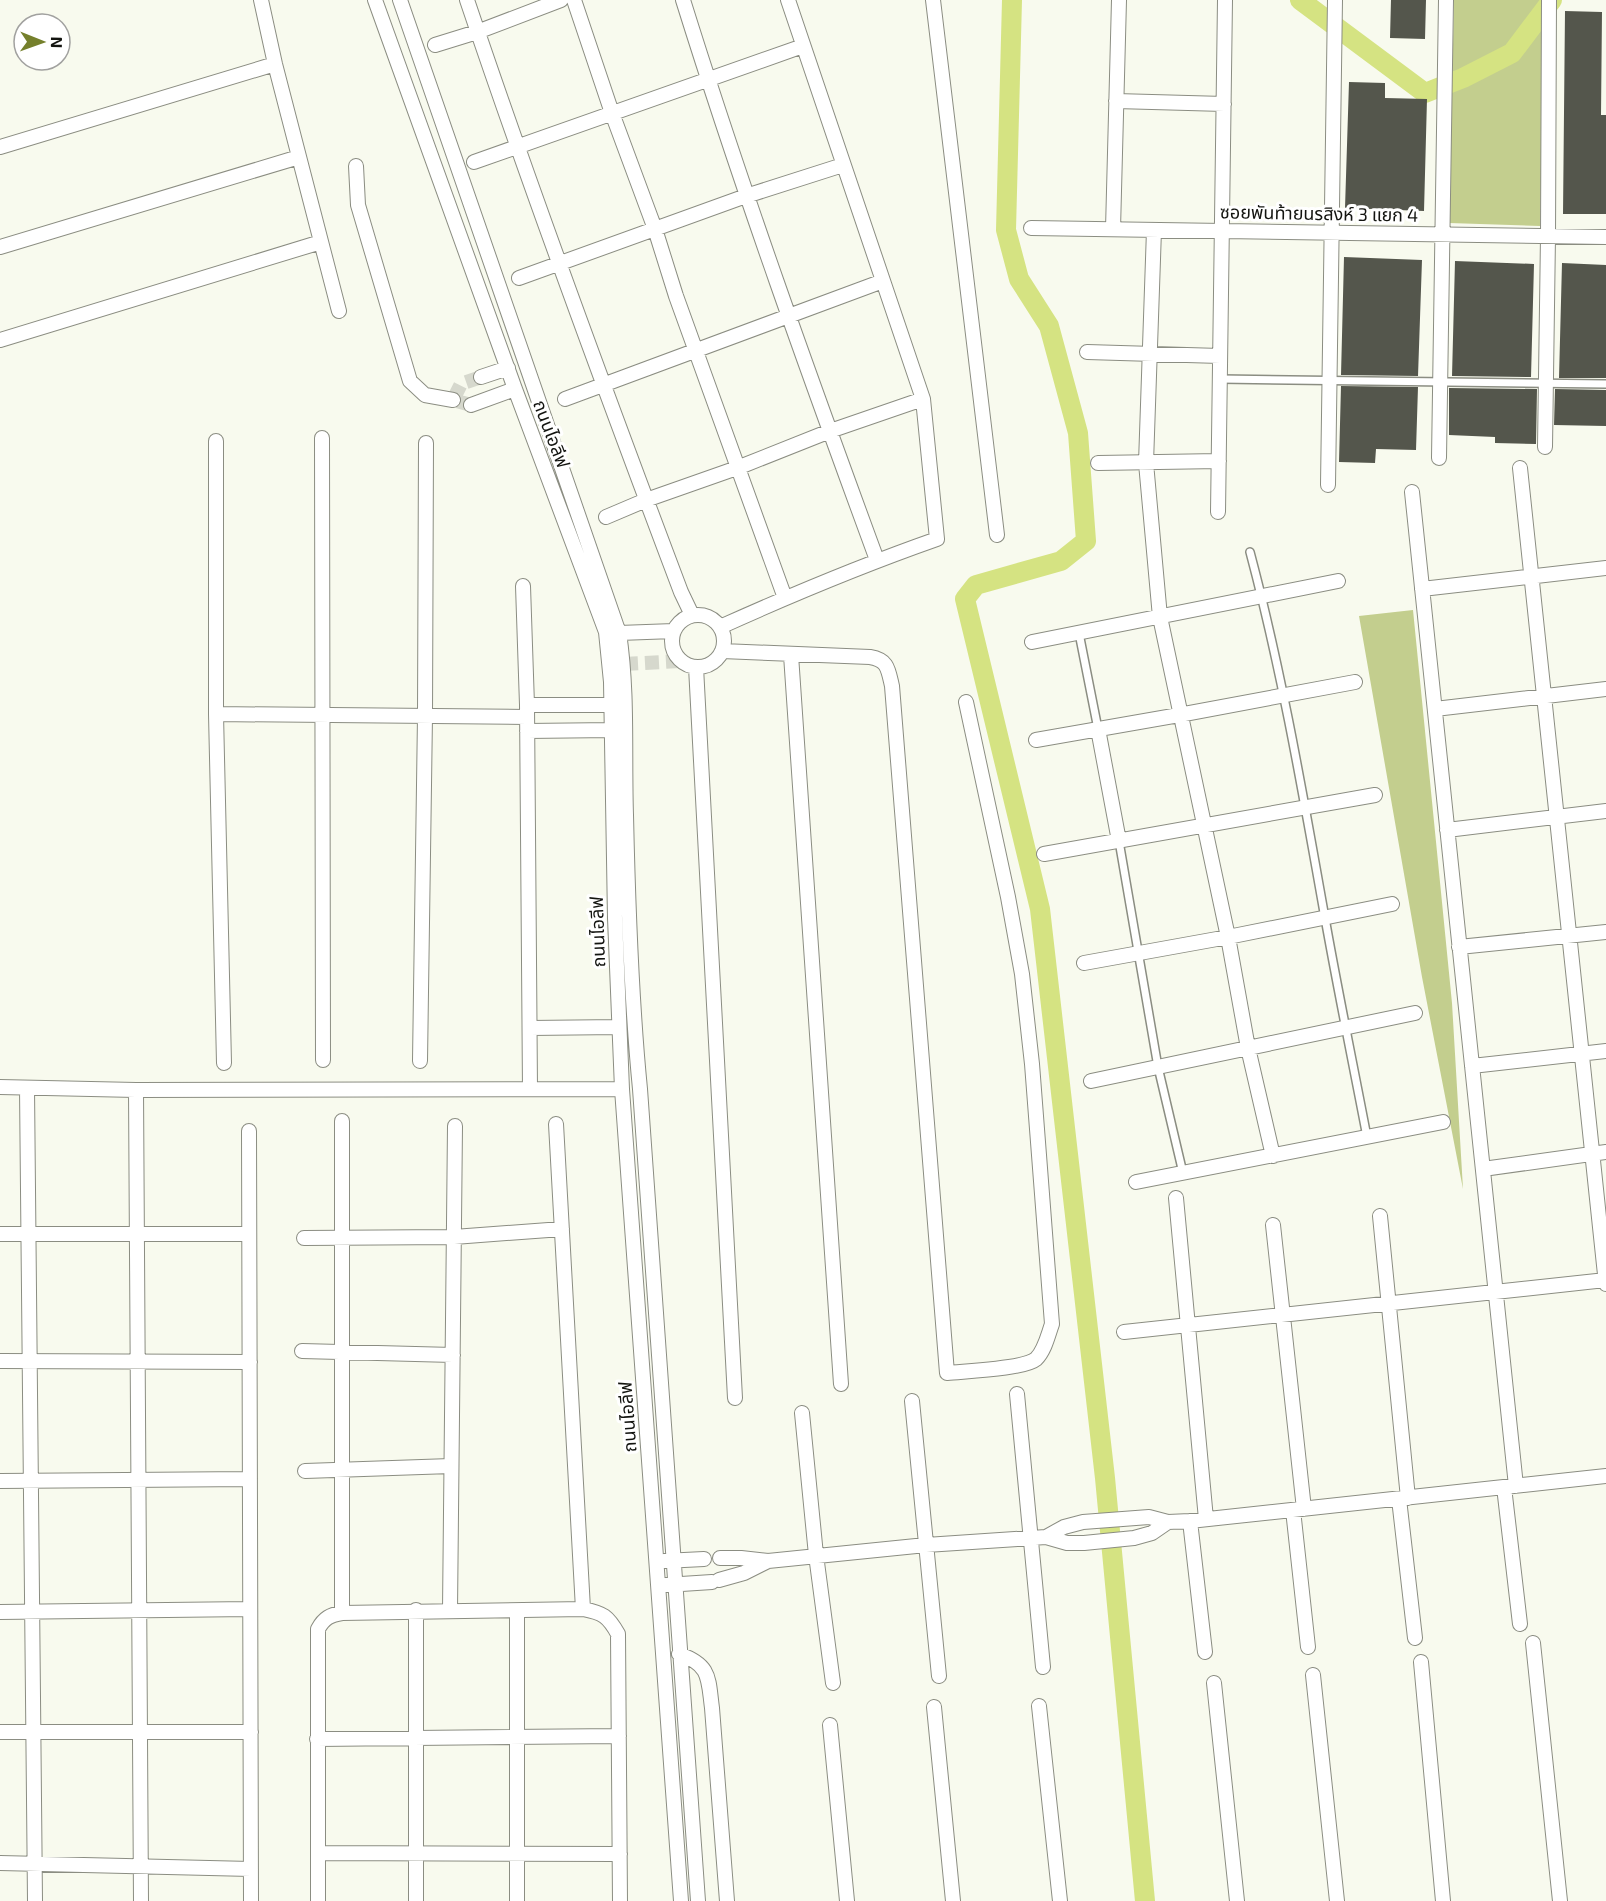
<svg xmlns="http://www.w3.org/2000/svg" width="1606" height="1901" font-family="'Exo 2','Noto Sans Thai',sans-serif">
<rect width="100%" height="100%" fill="#f8faee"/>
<path fill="#c3ce8e" d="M1454,0H1545L1540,226L1449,223Z
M1413,610L1452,1003L1463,1189L1422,977L1359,616Z"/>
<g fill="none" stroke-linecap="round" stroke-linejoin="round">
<path stroke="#d5e382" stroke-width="20" d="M1012,0L1006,230L1019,279L1049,326L1078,433L1086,541L1061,561L976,585L965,599L1040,909L1105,1478L1145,1901
M1300,0L1425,93L1463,78L1512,53L1552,0"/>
</g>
<path fill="#54564c" d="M1391,0H1426L1425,39L1390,38Z
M1565,11L1602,12L1601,115H1606V214H1563Z
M1349,82L1385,83V98L1427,99L1424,211L1345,208Z
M1344,257L1422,260L1418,376L1341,375Z
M1455,261L1534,264L1531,377L1452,376Z
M1562,263L1606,265V378H1559Z
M1341,386L1418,387L1416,450L1376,449L1375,463L1339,462Z
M1449,388L1537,389L1536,444L1495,443V437L1449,435Z
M1555,389L1606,390V426L1554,425Z"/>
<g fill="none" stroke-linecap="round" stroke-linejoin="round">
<path stroke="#d6d8cd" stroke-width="14" stroke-dasharray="14 7" stroke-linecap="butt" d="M471,405L453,400L461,384L481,377
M624,664L681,661"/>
<g stroke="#8b8d82" stroke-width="10">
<path id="service" d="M1220,379L1606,384
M1250,552C1282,672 1303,795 1325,918C1338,991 1353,1064 1367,1137
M1079,633L1098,729
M1119,841L1158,1067L1183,1173"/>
</g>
<g stroke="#8b8d82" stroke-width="16">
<path id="minor" d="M261,0L275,64L339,311
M375,0L515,389L606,632L611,682L615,918L622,1089L681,1901
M400,0L619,633C628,693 624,754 626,815C628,906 631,998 640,1089L698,1901
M467,0C534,199 607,396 681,592L692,615
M574,0L612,113L655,229L676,296L785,598
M683,0C742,189 809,375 877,560
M933,0L997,535
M435,45L477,32L561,0
M1116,101L1224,104
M0,147L275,64
M474,162L803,46
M356,166L358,205L410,381L425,395L453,400
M1031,228L1606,237
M1113,229L1119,0
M1154,230L1146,463L1160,617L1228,937L1248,1048L1273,1156
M0,247L299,157
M519,278L746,196L843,165
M0,340L321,242
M1087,352L1220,356
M481,377L508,368
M565,399L883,281
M471,405L515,389
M322,438L323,1060
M216,441V714L224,1063
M1545,447L1548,236L1549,0
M1439,458L1446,0
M1098,463L1219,461
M1520,468L1606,1284
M1328,485L1335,0
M1412,492L1516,1486
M1218,512L1225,0
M606,517L646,500L737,468L830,431L923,399
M523,586L527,705L530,1089
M1422,589L1606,568
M672 641a26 26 0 1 1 52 0a26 26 0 1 1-52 0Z
M720,627C791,595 863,565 937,539L923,399L788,0
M619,633L674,631
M1032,642L1338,581
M722,651L870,657C888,660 888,669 892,686L947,1373C965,1371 1024,1369 1036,1359C1045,1350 1048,1335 1052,1324L1032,1064L1022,974L1008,897L966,702
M791,655L841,1384
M696,667L735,1398
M527,705H611
M1435,709L1606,689
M216,714L527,717
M1098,729L1119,841
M527,731L612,730
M1036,740L1179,715L1355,682
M1447,830L1606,811
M1044,854L1375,795
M1459,947L1606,932
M1084,963L1228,937L1392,904
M530,1028L619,1027
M420,1061L425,716L426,443
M1472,1066L1606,1051
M1091,1081L1415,1013
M0,1087L136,1090L622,1089
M27,1088L35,1901
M136,1090L141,1901
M556,1124L583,1609
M249,1131L251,1901
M1483,1169L1606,1152
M1136,1182L1443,1122
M1176,1198L1206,1519
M1380,1216L1408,1498
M1273,1225L1304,1509
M0,1234H249
M304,1238L454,1237L562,1229
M1124,1332L1606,1280
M302,1351L453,1355
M0,1361L250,1362
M1017,1394L1043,1667
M912,1401L939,1676
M802,1413L816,1555L833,1683
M305,1471L451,1466
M0,1481L250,1479
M1504,1487L1520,1624
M1399,1499L1415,1638
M1293,1510L1308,1647
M1190,1521L1205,1652
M1046,1537L1064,1527L1083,1522L1149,1517L1168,1522L1190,1521L1606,1476
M720,1558H741L768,1561L926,1545L1046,1537L1067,1543H1084L1134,1538L1152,1533L1168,1522
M664,1561L704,1559
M719,1580L744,1573L768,1561
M666,1585L712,1582
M450,1610L455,1126
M0,1612L250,1609
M342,1613V1121
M1533,1643L1560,1901
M679,1654C711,1665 708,1678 712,1708L727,1901
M1421,1662L1443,1901
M1313,1675L1337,1901
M1214,1683L1237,1901
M1039,1706L1060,1901
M934,1707L953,1901
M830,1725L847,1901
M0,1732H251
M317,1739L619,1736
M318,1853L620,1854
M0,1863L251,1869
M318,1901V1629C324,1618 330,1615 342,1613L583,1609C603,1613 608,1616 618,1634L620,1901
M416,1901V1610
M517,1901V1611"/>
</g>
<use href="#service" stroke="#fff" stroke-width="7"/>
<use href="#minor" stroke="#fff" stroke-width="14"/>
</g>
<g text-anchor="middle" stroke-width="6" stroke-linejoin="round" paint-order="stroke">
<g font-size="18" fill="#131410" stroke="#fff">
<text transform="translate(1319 214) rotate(1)" y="6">ซอยพันท้ายนรสิงห์ 3 แยก 4</text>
<text transform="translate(551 434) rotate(69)" y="6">ถนนไอลีฟ</text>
<text transform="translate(598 932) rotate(-92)" y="6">ถนนไอลีฟ</text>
<text transform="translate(628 1417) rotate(-94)" y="6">ถนนไอลีฟ</text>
</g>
</g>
<g transform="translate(42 42) rotate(91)"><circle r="28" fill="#ffffff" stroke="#a1a19f" stroke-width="1.5"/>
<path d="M0-4.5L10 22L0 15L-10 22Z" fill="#75802c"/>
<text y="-9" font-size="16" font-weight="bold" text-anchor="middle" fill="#131410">N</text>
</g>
</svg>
